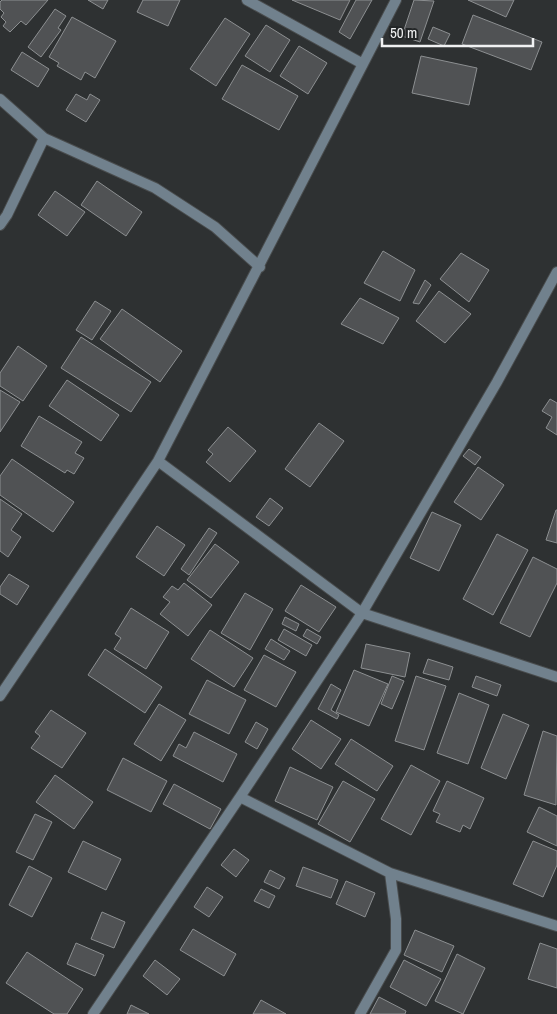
<svg xmlns="http://www.w3.org/2000/svg" width="557" height="1014" font-family="'Archivo Narrow',sans-serif">
<rect width="100%" height="100%" fill="#2e3132"/>
<path fill="#505254" stroke="#8c8f91" d="M2,0H48L26,25L21,21L10,32L3,26L6,22L1,17L4,13L0,9V2Z
M88,0H108L103,9Z
M143,0H180L168,26L137,12Z
M292,0H350L340,20Z
M356,0H372L350,39L339,32Z
M414,0L434,1L420,42L402,36Z
M468,0H514L506,17Z
M55,9L66,16L58,28L61,30L41,57L28,47Z
M473,15L542,42L531,70L462,44Z
M72,17L116,41L95,78L85,72L81,80L57,66L59,63L49,57Z
M225,18L250,34L216,86L190,69Z
M266,25L290,40L270,72L245,56Z
M433,27L450,34L444,46L428,39Z
M299,46L327,63L308,94L280,76Z
M22,52L49,69L38,87L11,70Z
M421,56L477,68L469,105L412,93Z
M242,65L298,96L279,130L222,99Z
M76,94L87,100L90,94L100,100L86,122L66,110Z
M97,181L142,212L126,236L81,205Z
M55,191L85,212L67,236L38,215Z
M383,251L415,270L400,301L364,283Z
M461,253L489,270L469,302L440,279Z
M425,280L431,285L419,304L413,303Z
M439,291L471,314L445,343L416,321Z
M360,298L399,318L383,344L341,324Z
M95,301L111,311L92,340L76,330Z
M122,309L182,351L160,382L100,339Z
M81,337L151,382L131,412L61,368Z
M18,346L47,366L23,401L0,386V373Z
M67,380L119,415L101,441L49,406Z
M0,390L20,402L0,432Z
M550,399L557,403V435L546,428L552,417L542,411Z
M39,416L82,442L75,453L84,458L74,474L67,470L65,473L21,446Z
M319,423L344,441L310,487L285,469Z
M228,427L256,451L230,482L206,462L213,454L208,450Z
M469,449L481,457L475,465L463,456Z
M12,459L74,502L53,532L0,495V476Z
M478,467L504,485L481,520L454,502Z
M270,498L283,508L269,526L256,517Z
M0,499L22,514L11,530L21,537L8,557L0,551Z
M556,510H557V543L546,540Z
M432,512L461,525L439,571L410,558Z
M157,526L185,545L164,576L136,557Z
M209,528L217,533L189,575L181,569Z
M497,534L528,550L493,615L463,599Z
M215,544L239,562L211,598L187,580Z
M533,557L557,569V583L530,637L500,623Z
M9,574L29,586L17,605L0,594V587Z
M184,583L212,605L188,636L160,614L170,602L163,597L172,586L178,590Z
M301,585L336,607L319,632L285,611Z
M245,593L273,609L250,650L221,633Z
M131,608L169,632L146,669L114,649L121,638L115,634Z
M285,617L299,624L296,631L282,624Z
M284,629L312,645L306,656L278,640Z
M307,629L321,637L317,644L303,636Z
M210,630L253,658L234,687L191,659Z
M271,639L290,651L284,660L265,649Z
M366,644L410,653L405,677L361,668Z
M105,649L162,687L145,713L88,675Z
M264,655L296,672L276,707L244,690Z
M428,659L453,667L449,680L423,673Z
M354,670L388,684L369,726L336,712Z
M392,676L404,681L392,709L381,704Z
M416,676L446,686L424,750L395,741Z
M476,676L501,685L497,696L472,687Z
M207,680L246,700L229,734L189,714Z
M331,684L341,690L331,710L339,715L337,719L318,709Z
M459,693L489,705L468,764L437,753Z
M159,704L186,720L161,761L134,744Z
M51,710L86,733L62,768L31,748L40,736L35,732Z
M503,714L529,725L506,779L481,768Z
M311,720L341,739L321,769L292,749Z
M256,722L268,729L257,749L245,742Z
M543,731L557,736L556,805L524,795Z
M194,732L237,754L223,782L173,756L179,744L186,748Z
M351,739L393,766L377,791L335,764Z
M123,758L167,781L151,812L107,790Z
M411,765L440,781L411,835L381,819Z
M290,767L333,787L317,820L275,801Z
M55,775L93,802L74,829L36,802Z
M343,781L375,799L350,842L318,824Z
M447,781L484,798L470,829L463,825L460,832L436,822L440,814L433,811Z
M174,784L221,809L210,829L163,804Z
M539,807L557,816V846L527,832Z
M35,814L52,822L33,860L16,852Z
M83,841L121,859L106,890L68,872Z
M533,841L557,851V865L543,897L513,884Z
M234,849L249,860L236,877L221,865Z
M29,866L52,878L32,917L9,905Z
M303,867L338,880L331,898L296,886Z
M270,870L285,878L279,889L264,882Z
M346,881L375,893L365,917L336,904Z
M207,887L223,897L209,917L194,907Z
M261,889L275,896L269,908L254,901Z
M102,912L125,922L114,948L91,939Z
M193,929L236,954L224,976L180,950Z
M415,930L454,946L442,972L404,955Z
M76,943L104,955L95,976L67,964Z
M540,943L557,949V988L528,979Z
M27,952L83,989L67,1014H54L6,983Z
M457,954L485,968L463,1014L435,1001Z
M155,960L180,979L167,995L143,976Z
M404,960L441,979L426,1006L390,987Z
M379,997L406,1011L405,1014H370Z
M261,1000L286,1014H253Z
M131,1005L149,1014H127Z"/>
<g fill="none" stroke-linecap="round" stroke-linejoin="round">
<g stroke="#494c4d" stroke-width="12">
<path id="street" d="M247,0L363,64
M0,99L44,138L155,188L215,227L260,267
M0,225L7,215L44,138
M158,461L362,613L557,677
M0,696L158,461L396,0
M240,797L390,873L557,926
M93,1014L240,797L362,613L497,382L557,272
M360,1014L396,950V919L390,873"/>
</g>
<use href="#street" stroke="#71818d" stroke-width="10"/>
</g>
<path d="M382 38v8h151v-8" fill="none" stroke="#f0f1f2" stroke-width="2.5"/>
<text x="390" y="38" font-size="15" fill="#f0f1f2" stroke="#242728" stroke-width="4" paint-order="stroke">50 m</text>
</svg>
